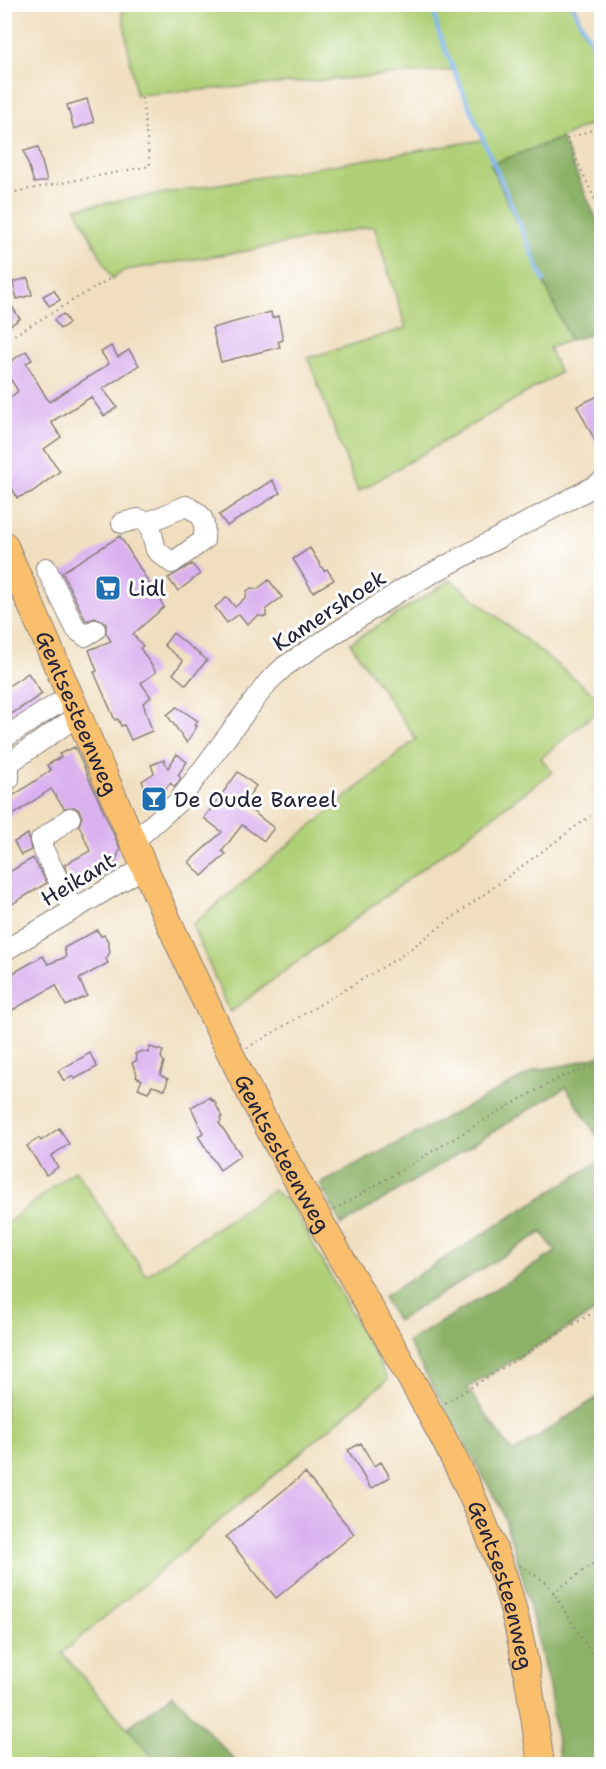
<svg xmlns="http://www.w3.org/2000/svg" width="606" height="1769" font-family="'Shantell Sans',sans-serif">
<rect width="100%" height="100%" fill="#fff"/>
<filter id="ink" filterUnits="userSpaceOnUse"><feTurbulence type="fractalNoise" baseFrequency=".0167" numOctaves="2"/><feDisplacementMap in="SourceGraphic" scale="12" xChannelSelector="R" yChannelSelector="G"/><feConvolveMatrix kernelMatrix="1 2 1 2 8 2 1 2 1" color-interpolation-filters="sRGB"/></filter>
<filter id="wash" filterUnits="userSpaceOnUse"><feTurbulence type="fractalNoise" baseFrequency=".008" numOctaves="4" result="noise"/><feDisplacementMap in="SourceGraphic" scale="24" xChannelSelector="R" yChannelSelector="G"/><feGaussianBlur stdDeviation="1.35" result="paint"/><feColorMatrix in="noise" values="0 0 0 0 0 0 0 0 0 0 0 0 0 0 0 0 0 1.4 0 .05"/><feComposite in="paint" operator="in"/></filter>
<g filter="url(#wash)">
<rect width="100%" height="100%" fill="#f0debe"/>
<path fill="#b0d077" stroke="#697959" stroke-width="1.5" d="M121,5H574L601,65V119L561,138L491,165L570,340L549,348L560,373L358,492L308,358L406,328L374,226L246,251L125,270L112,279L76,208L482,140L454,70L136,95Z
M451,580L601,700V708L541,758L552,772L230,1012L192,925L416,739L350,643Z
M75,1170L146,1275L273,1190L291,1205L388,1379L62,1653L159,1764H5V1225Z"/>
<path fill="#8cb268" stroke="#576a52" stroke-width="1.5" d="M561,138L601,230V332L570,340L491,164Z
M601,1055V1142L566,1087L342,1225L320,1184L536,1070L567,1065Z
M601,1160V1308L467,1388L513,1453L601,1395V1764H560L549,1687L524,1582L502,1510L408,1342L556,1252L542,1232L397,1321L383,1297Z
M173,1694L238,1764H159L128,1727Z"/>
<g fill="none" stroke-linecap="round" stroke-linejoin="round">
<path stroke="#81b8f1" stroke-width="4" d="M504,4C476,15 462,14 433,9L438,31L454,71L544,281
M571,4L602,63"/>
</g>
<g id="blocks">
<path fill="#dab1ef" d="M87,99L94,122L74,129L67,105Z
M38,147L47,181L34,183L24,151Z
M28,278L32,295L17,299L13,282Z
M54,290L60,300L49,306L43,296Z
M4,294L20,319L9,326L4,319Z
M271,312L272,318L278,316L283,340L278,342L280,347L221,362L212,328Z
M63,314L69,323L60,329L54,320Z
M111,346L118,357L129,350L139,365L103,389L117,407L104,416L91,397L51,422L61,437L44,449L60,471L32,492L17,498L4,471V403L18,391L4,369V366L26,351L32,360L26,363L49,402L109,364L101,352Z
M602,394V454L577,406Z
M272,480L280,493L227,526L219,515Z
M120,536L164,607L133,634L143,646L140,648L156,672L141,683L151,697L143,703L152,731L131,740L124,725L121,726L118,719L115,720L94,672L97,671L89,650L111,641L106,633V624L101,620L95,618L86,621L62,572Z
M310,548L324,571L327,569L334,580L313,592L293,559Z
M192,564L200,574L178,591L168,578Z
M269,580L282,597L266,609V617L258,616L247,624L239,614L227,623L215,607L227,597L235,607L246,597L247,591L251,588L257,589Z
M173,633L207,660L186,685L173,674L183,661L164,645Z
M28,673L42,694L4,719V689Z
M177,707L198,721L195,725L197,726L187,743L167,715Z
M75,747L120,849L113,869L76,889L64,865L90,851L79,825L82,817L79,810L74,807L64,808L51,789L4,821V802L51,770L47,765L61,757L59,754Z
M177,754L187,762L178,775L181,778L175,787L170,783L152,806L142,781L154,773L151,765L164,760L168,768Z
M238,772L256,786L243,804L274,828L264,841L242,825L222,851L226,854L202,876L189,862L222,832L204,818Z
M28,834L31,850L21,855L14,842Z
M33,858L47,883L4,909V875Z
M97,930L101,936L104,935L108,941L110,952L106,959L108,963L79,979L87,996L66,1006L56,985L4,1015V978L43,956L48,964L66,957L64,948Z
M150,1047L163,1051L161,1057L164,1062L160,1075L168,1079L165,1090L152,1086L148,1092L138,1088L142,1080L136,1077L137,1074L132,1063L137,1060L135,1054L142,1051L148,1053Z
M90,1053L97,1067L75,1079L73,1076L64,1081L58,1071Z
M210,1097L212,1101L214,1100L222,1117L220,1118L221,1121L219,1123L241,1155L220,1170L198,1136L203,1133L191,1107Z
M59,1128L69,1144L51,1156L58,1167L46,1175L27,1146L39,1138L41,1141Z
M361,1443L374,1466L381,1462L390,1477L371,1489L348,1450Z
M305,1473L354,1534L276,1598L226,1537Z"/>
</g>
</g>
<g filter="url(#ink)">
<use href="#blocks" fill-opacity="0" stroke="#89807c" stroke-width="1.5"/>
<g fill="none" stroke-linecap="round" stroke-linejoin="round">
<g stroke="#89807c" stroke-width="22">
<path id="minor" d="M122,523L138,519L149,522L156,550L172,563L204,540C205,519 205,516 186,506L149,522
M46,568L76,629L85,636L95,630
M4,738L71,695
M4,782L9,779V763L79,715
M70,818L41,840L42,847L73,910
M134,841L178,802L268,682L285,666L403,589L602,482
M4,951L145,867"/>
</g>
<g stroke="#89807c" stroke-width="28">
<g id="major">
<path id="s1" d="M4,544C86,729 161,917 252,1097C295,1181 344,1262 391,1344C431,1414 471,1484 498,1560C522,1625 531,1696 541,1764"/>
</g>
</g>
<path stroke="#89807c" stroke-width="2" stroke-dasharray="1.5 4.5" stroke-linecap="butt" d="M602,126L567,139L602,215
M4,194L150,166L142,97
M4,341L111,278L113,274
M247,1048L398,958L590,816
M334,1210L510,1105L561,1077L602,1063
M445,1403L602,1307
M520,1565L548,1584L602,1670
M553,1593L602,1557"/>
<use href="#minor" stroke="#fff" stroke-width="20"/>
<use href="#major" stroke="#f9bf6d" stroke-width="26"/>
</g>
</g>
<defs>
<g id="supermarket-square" transform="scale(1.35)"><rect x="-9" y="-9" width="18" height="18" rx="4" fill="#1f6fb2" stroke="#fff"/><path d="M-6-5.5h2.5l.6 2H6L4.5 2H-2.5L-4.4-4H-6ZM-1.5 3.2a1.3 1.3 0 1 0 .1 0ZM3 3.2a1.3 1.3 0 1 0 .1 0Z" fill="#fff"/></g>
<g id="bar-square" transform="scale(1.35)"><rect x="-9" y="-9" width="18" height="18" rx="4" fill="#1f6fb2" stroke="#fff"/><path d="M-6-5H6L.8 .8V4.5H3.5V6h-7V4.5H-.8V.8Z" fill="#fff"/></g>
</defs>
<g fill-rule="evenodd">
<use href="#supermarket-square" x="108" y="588"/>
<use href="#bar-square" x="154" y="799"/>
</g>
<g text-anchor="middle" stroke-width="6" stroke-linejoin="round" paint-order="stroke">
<g font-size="22" fill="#22223b" stroke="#fff" text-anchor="start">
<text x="128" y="596">Lidl</text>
<text x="174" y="807">De Oude Bareel</text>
</g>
<g font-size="22" fill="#22223b" stroke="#fff">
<text transform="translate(329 610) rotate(-33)" y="8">Kamershoek</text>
<text dy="8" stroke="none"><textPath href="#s1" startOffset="184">Gentsesteenweg</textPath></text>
<text transform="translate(78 879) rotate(-31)" y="8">Heikant</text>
<text dy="8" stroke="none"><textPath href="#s1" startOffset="670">Gentsesteenweg</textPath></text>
<text dy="8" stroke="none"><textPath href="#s1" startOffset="1156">Gentsesteenweg</textPath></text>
</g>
</g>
<rect width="606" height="1769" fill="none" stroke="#fff" stroke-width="24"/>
</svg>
